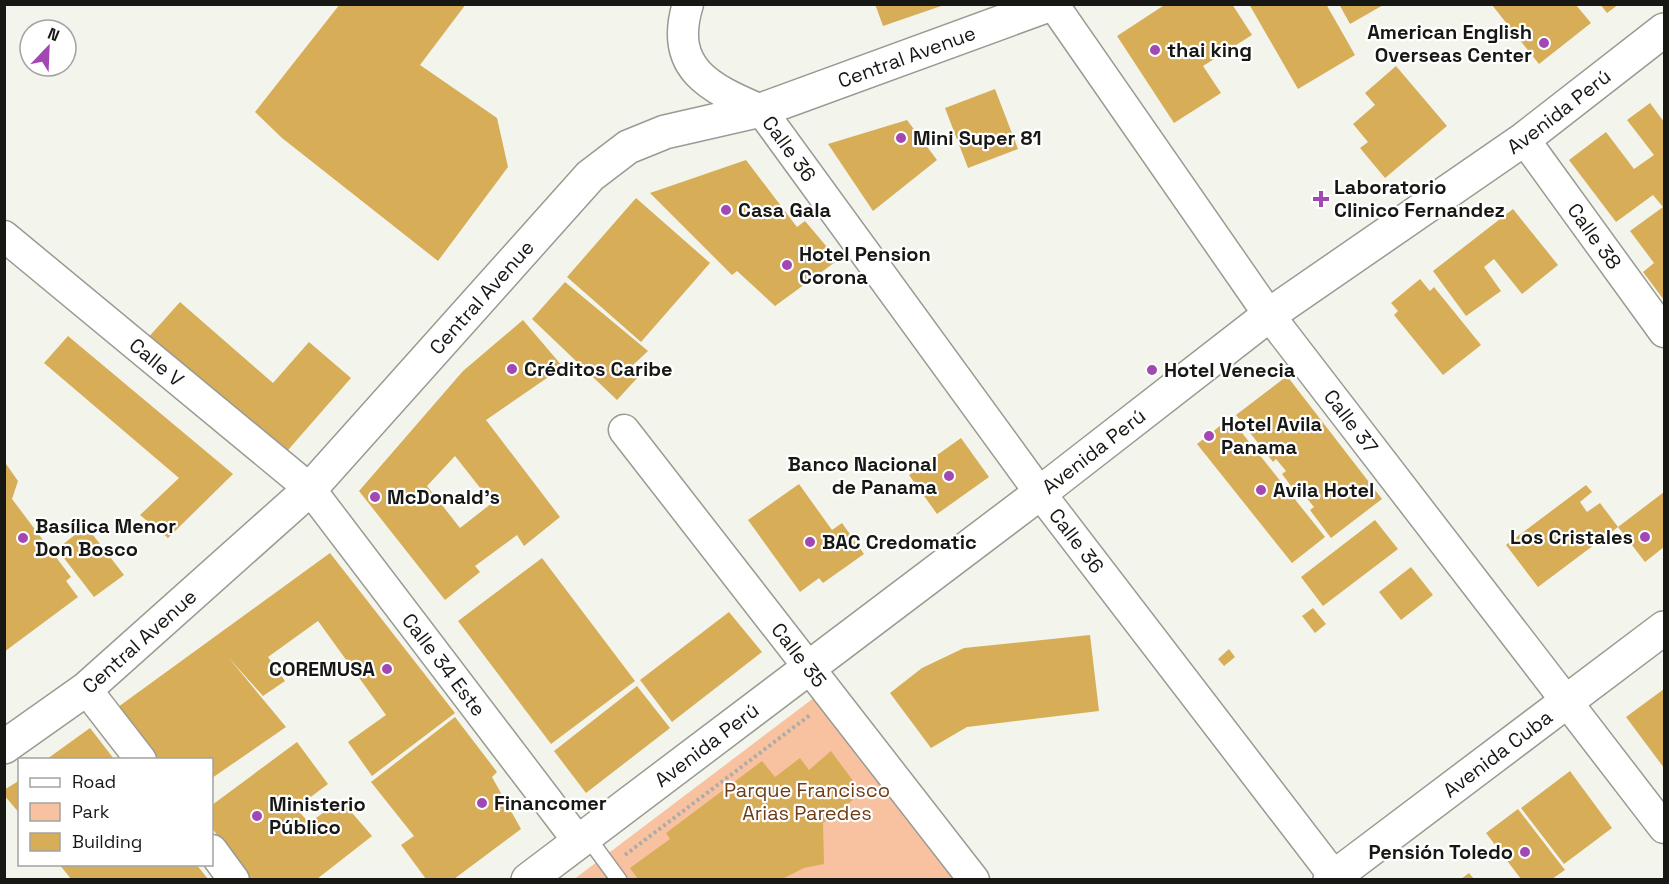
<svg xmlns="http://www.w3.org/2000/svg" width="1669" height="884" font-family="'Space Grotesk',sans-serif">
<rect width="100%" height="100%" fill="#f3f5ec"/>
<path fill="#f8c2a1" d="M823,691L966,880H573Z"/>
<path fill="#d7ad57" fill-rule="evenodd" d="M340,4H466L420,65L497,118L508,167L438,261L282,138L255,112Z
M875,4H944V5L883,26Z
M1166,4H1232L1252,35L1203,66L1221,93L1174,123L1117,36Z
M1249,4H1326L1355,55L1298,89Z
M1339,4H1385L1350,24Z
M1600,4H1619L1607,13Z
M1492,5H1576L1591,23L1539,64Z
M1396,66L1447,126L1385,178L1360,148L1368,142L1353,124L1375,105L1365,93Z
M995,89L1018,149L968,168L945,108Z
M1650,103L1664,122V300L1643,272L1654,263L1630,231L1663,207L1653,195L1616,222L1569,160L1606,132L1634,169L1654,155L1627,120Z
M907,120L937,160L873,211L828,144Z
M746,160L797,227L805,221L838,260L775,306L737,271L732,275L650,193Z
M636,198L710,263L641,342L567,277Z
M1513,209L1558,265L1522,294L1494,259L1484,267L1501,291L1466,316L1433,271Z
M1420,279L1430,291L1434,287L1481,345L1443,375L1394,315L1398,311L1391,303Z
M565,282L648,351L633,365L640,375L617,400L532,319Z
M180,302L273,383L309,342L351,378L282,457L146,340Z
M523,320L563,367L486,420L560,517L524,546L517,535L475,566L480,572L445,600L359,491L463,371ZM455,456L492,503L460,528L427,486Z
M68,336L233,474L168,538L140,515L179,478L44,363Z
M1287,376L1382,499L1331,538L1310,510L1314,507L1305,496L1301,499L1282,474L1286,471L1276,459L1273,462L1236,415Z
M1230,418L1325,537L1292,563L1197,444Z
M961,438L989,477L937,514L909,475Z
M4,461L18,481L12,499L71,577L66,581L78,597L4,652Z
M799,484L832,530L842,523L864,554L823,583L819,578L800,592L748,520Z
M1586,485L1592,492L1580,502L1587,512L1600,503L1618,527L1664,492V547L1645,562L1618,527L1538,587L1506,545Z
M1375,520L1398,549L1323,606L1301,577Z
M86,526L124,575L94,597L57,549Z
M330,553L455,713L372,776L348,742L386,715L318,621L268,657L285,681L263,696L228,657L286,727L212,778V759H158L118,707Z
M542,558L635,681L551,744L458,621Z
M1411,567L1433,595L1401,620L1379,592Z
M1313,608L1326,624L1315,633L1302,616Z
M729,612L762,652L672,722L640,680Z
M1090,635L1099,711L967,727L931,748L890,693L922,668L964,648Z
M1229,649L1235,657L1224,666L1218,659Z
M637,686L670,728L586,793L554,751Z
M1664,689V768L1626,717Z
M455,717L497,772L492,777L521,829L454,879H426L401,845L414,836L371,782Z
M90,728L114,759H47Z
M297,742L328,784L296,808L309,823L341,800L372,836L317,879H249L212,828V805Z
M831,751L862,793L823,823L824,864L804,868L782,879H638L630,868L670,839L666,833L762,761L775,777L800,758L809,770Z
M1570,771L1612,828L1564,864L1521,808Z
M20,780V814L4,795V790Z
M1518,809L1565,870L1552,879H1521L1486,833Z
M59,864H196L208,879H71Z
M1469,873L1474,879H1461Z"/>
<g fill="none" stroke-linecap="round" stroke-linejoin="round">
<g stroke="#999a92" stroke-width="18">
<path id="lane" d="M586,835L619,880"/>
</g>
<g stroke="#999a92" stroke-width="33">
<g id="street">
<path id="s1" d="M688,4C668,69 710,88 761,110L1040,493L1337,880"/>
<path id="s2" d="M1053,4L1269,315L1664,828"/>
<path id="s3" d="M1524,139L1664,332"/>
<path id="s4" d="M4,236L310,489L578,841"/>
<path id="s5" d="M624,430L974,880"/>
<path d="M86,689L141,760"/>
<path d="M212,850L234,880"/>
</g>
</g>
<g stroke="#999a92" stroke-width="36">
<g id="secondary">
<path id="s6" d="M4,747L86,689L310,489L590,176L628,147L665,132L761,110L1051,4"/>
<path id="s7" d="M528,880L1040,493L1269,315L1524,139L1664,30"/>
<path id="s8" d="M1330,880L1664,628"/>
</g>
</g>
<path stroke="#acada6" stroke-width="4" stroke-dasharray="3 3" stroke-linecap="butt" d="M625,855L810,715"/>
<use href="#lane" stroke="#fff" stroke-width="15"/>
<use href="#street" stroke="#fff" stroke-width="30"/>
<use href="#secondary" stroke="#fff" stroke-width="33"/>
</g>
<g fill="#a148b3" stroke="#fff" stroke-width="2">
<circle cx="1544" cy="43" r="6"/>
<circle cx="1155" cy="50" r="6"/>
<circle cx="901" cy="138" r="6"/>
<path d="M1318 190h6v6h6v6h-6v6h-6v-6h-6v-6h6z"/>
<circle cx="726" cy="210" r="6"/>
<circle cx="787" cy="265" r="6"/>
<circle cx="512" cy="369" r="6"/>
<circle cx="1152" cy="370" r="6"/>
<circle cx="1209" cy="436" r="6"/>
<circle cx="949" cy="476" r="6"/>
<circle cx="1261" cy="490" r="6"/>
<circle cx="375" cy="497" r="6"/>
<circle cx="1645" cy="537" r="6"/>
<circle cx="23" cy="538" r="6"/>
<circle cx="810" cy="542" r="6"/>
<circle cx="387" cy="669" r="6"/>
<circle cx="482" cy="803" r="6"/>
<circle cx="257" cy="816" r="6"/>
<circle cx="1525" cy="852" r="6"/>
</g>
<g text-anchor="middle" stroke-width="4.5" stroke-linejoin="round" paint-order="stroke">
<g font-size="20" font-weight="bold" fill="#171714" stroke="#fff" text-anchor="start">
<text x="1532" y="39" text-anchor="end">American English<tspan x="1532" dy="23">Overseas Center</tspan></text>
<text x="1167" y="57">thai king</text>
<text x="913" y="145">Mini Super 81</text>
<text x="1334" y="194">Laboratorio<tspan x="1334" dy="23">Clinico Fernandez</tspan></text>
<text x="738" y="217">Casa Gala</text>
<text x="799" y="261">Hotel Pension<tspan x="799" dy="23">Corona</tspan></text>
<text x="524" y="376">Créditos Caribe</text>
<text x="1164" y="377">Hotel Venecia</text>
<text x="1221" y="431">Hotel Avila<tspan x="1221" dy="23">Panama</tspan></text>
<text x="937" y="471" text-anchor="end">Banco Nacional<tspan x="937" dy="23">de Panama</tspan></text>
<text x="1273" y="497">Avila Hotel</text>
<text x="387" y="504">McDonald's</text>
<text x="35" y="533">Basílica Menor<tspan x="35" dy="23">Don Bosco</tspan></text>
<text x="1633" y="544" text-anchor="end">Los Cristales</text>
<text x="822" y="549">BAC Credomatic</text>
<text x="375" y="676" text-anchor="end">COREMUSA</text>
<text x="494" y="810">Financomer</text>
<text x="269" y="811">Ministerio<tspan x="269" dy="23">Público</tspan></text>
<text x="1513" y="859" text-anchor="end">Pensión Toledo</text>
</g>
<g font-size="20" fill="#171714" stroke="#fff">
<text dy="7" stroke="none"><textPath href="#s6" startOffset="1162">Central Avenue</textPath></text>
<text dy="7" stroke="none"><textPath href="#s7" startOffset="1286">Avenida Perú</textPath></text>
<text dy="7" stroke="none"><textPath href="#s1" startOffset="195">Calle 36</textPath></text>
<text dy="7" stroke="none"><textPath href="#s3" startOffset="120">Calle 38</textPath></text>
<text dy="7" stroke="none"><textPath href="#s6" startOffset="658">Central Avenue</textPath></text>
<text dy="7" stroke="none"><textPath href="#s4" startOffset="198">Calle V</textPath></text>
<text dy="7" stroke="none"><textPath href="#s2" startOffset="513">Calle 37</textPath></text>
<text dy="7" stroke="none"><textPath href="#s7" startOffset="710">Avenida Perú</textPath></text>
<text dy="7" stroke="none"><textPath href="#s1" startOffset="681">Calle 36</textPath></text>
<text dy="7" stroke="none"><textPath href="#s6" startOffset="172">Central Avenue</textPath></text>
<text dy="7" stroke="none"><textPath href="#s5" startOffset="285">Calle 35</textPath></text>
<text dy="7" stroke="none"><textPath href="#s4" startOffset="618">Calle 34 Este</textPath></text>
<text dy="7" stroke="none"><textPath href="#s7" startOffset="224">Avenida Perú</textPath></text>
<text dy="7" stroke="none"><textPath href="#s8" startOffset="210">Avenida Cuba</textPath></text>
</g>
<g font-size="20" fill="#6f3c18" stroke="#fff">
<text x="807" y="797">Parque Francisco<tspan x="807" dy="23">Arias Paredes</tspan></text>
</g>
</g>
<rect width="1669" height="884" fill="none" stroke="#171714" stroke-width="12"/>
<rect x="18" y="758" width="195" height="108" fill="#ffffff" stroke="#a2a2a1" stroke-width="1.5"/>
<rect x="30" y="778" width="30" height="9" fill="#ffffff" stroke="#a2a2a1" stroke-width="1.5"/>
<text x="72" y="788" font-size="18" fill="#171714">Road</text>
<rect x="30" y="803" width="30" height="18" fill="#f8c2a1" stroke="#a2a2a1" stroke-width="1.5"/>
<text x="72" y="818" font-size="18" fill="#171714">Park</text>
<rect x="30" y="833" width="30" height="18" fill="#d7ad57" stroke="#a2a2a1" stroke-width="1.5"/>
<text x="72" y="848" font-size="18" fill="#171714">Building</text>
<g transform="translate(48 48) rotate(23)"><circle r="28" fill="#ffffff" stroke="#a2a2a1" stroke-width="1.5"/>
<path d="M0-4.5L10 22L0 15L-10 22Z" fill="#a148b3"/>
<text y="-9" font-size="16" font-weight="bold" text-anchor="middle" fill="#171714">N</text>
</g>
</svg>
